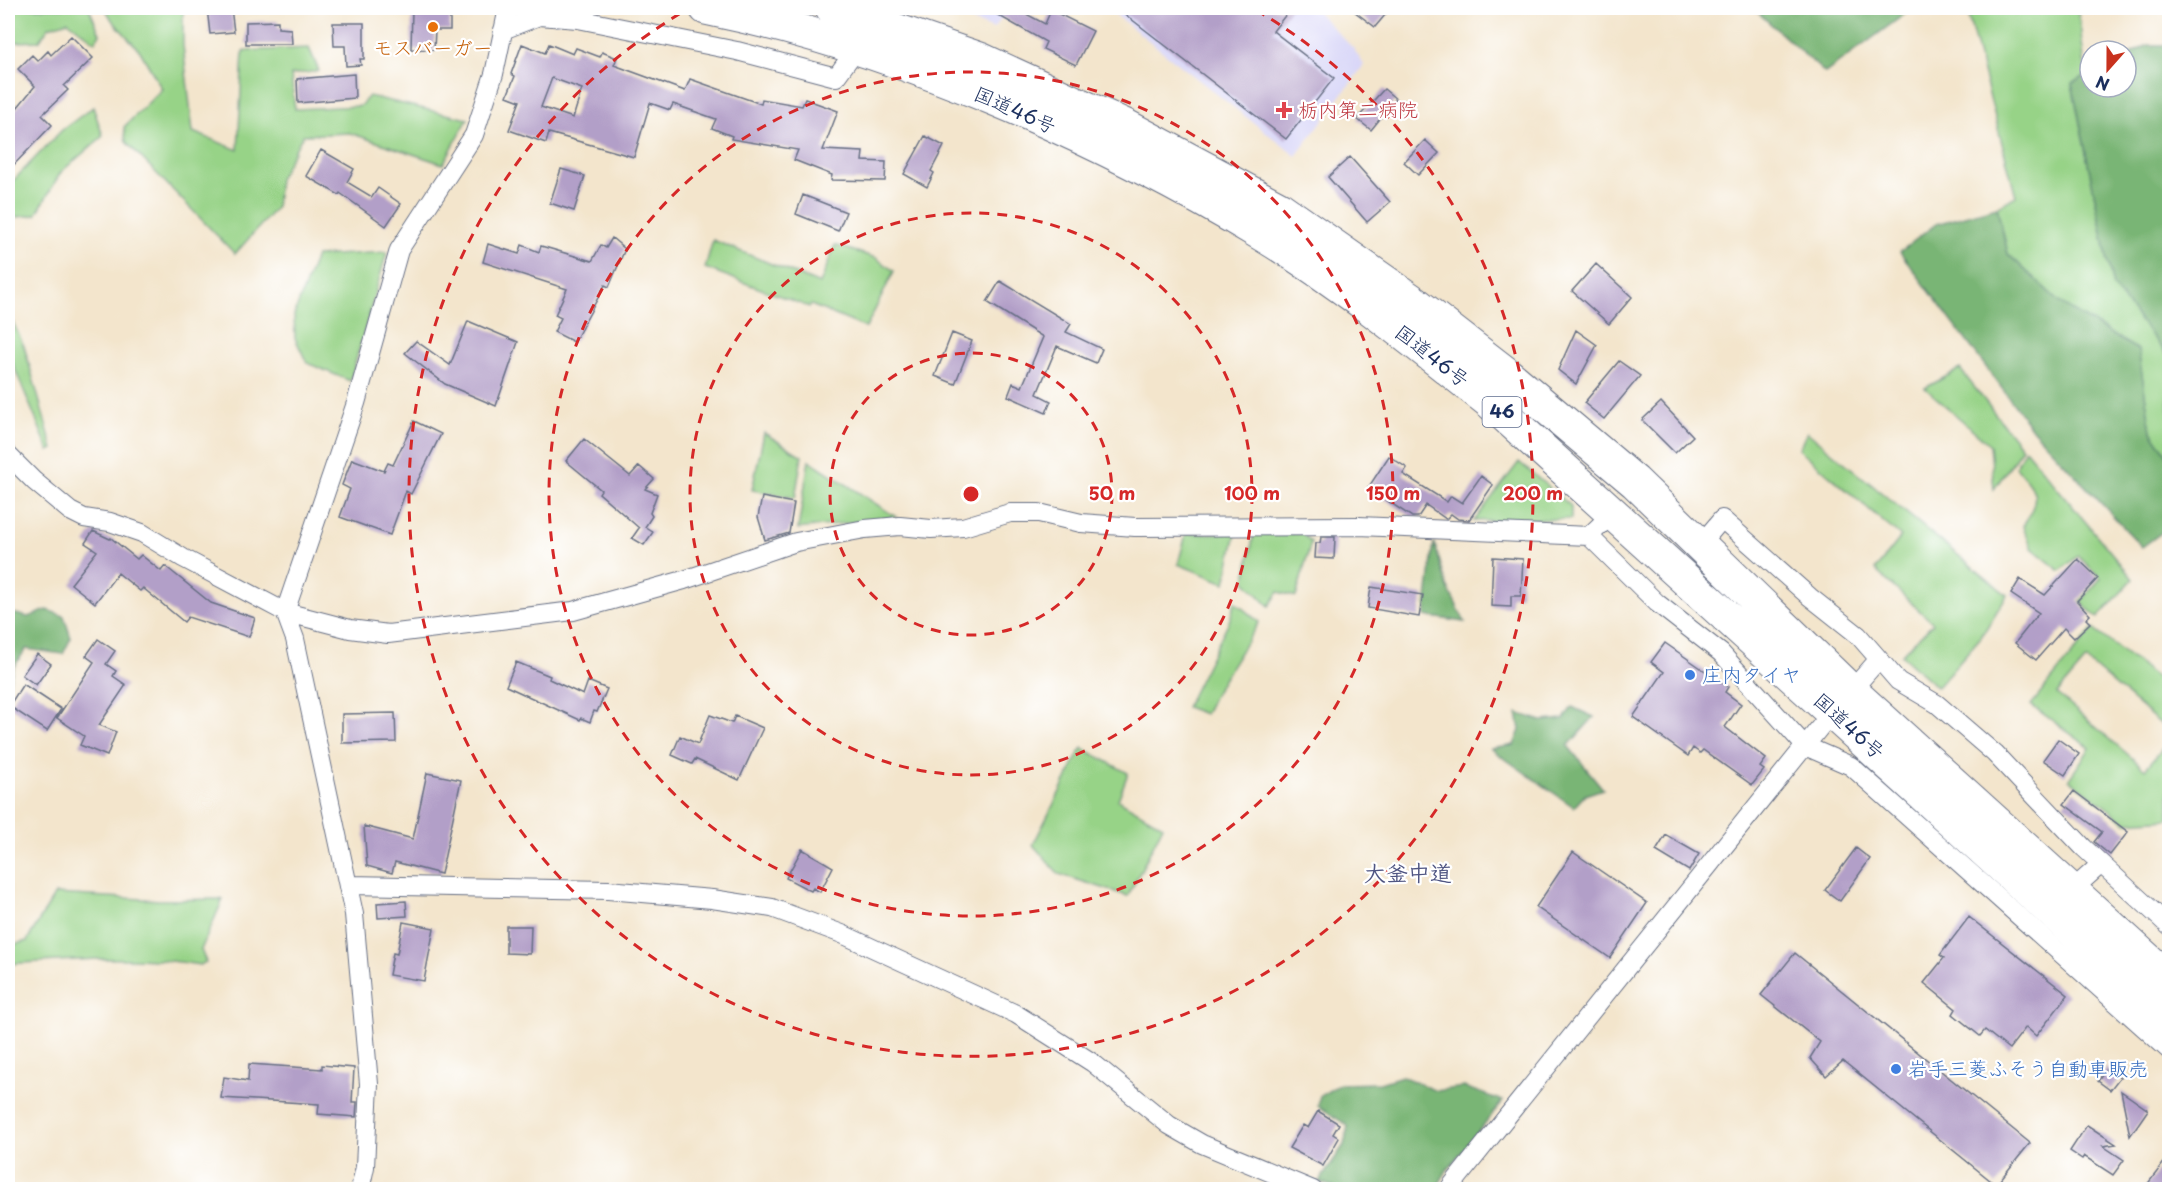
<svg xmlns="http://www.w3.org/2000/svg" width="2177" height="1197" font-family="'Playpen Sans','Klee One',sans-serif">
<rect width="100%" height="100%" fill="#fff"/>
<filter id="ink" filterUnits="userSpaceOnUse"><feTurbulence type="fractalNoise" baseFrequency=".0167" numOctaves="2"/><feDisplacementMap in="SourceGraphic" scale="12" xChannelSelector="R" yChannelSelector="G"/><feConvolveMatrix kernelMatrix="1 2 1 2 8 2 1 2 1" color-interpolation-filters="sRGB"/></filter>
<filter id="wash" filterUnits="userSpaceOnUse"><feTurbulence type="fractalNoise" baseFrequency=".008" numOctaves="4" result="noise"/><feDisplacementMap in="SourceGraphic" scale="24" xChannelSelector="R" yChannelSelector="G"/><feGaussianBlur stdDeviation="1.35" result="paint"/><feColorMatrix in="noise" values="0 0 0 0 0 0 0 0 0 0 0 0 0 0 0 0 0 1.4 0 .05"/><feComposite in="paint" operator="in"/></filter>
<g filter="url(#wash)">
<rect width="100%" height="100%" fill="#f3e5cc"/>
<path fill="#d9d7f8" d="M938,8H1008L994,29Z
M1107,8H1313L1353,48L1364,65L1296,156Z"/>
<path fill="#97d387" stroke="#598172" stroke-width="1.5" d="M8,8H89L100,34L95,42L68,21L49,27L39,41L15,42L8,49Z
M105,8H183V45L193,132L238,150L243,51L309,48L319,71L291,75L295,109L360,106L369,96L468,119L443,164L350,133L303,135L279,179L276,208L235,254L126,142L124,127L162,89L140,51L112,20Z
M1966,8H2078L2086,76L2072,84L2113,287L2169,357V458L2151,431L2138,350L2064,306L2008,254L1997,207L2016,196Z
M93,107L103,136L61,172L36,215L8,218V186L62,130Z
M713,240L820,284L835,245L876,258L894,271L866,328L811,305L809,307L705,268Z
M387,252L350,381L307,363L295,338L294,315L316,256Z
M8,312L24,346L53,449L49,451L8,352Z
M1960,369L2022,448L1994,489L1990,445L1925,388Z
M1807,432L2007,595L1981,637L1937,687L1901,655L1933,623L1875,570L1901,537L1799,449Z
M764,433L802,456L795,498L752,490Z
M2025,449L2133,579L2098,618L2080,602L2101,578L2078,556L2060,571L2032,548L2023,526C2041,495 2038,493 2015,467Z
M809,460L896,517L798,529Z
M1519,462L1571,506V519L1474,521Z
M1236,533L1225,583L1178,564L1186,534Z
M1254,533H1302L1311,542L1296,597L1279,592L1269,606L1245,581Z
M1235,602L1259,622L1216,691L1205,714L1186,707L1230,619Z
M2093,629L2169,687V731L2086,660L2057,694L2145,769L2169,741V819L2126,822L2069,779L2090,748L2031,705Z
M1082,748L1128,773L1118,800L1163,826L1128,896L1059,874L1033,845Z
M55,894L160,900L223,899L201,950L206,962L200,965C138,954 71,960 8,964V946L27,941Z"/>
<path fill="#79b574" stroke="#4a7269" stroke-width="1.5" d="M1753,8H1913L1825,73Z
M2148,45H2169V357L2113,287L2072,83L2090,74V87H2126V56Z
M1997,207L2008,254L2064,306L2138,350L2151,431L2169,458V527L2142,547L2033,430L1900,252L1936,224Z
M1434,542L1447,586L1465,622L1425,616Z
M47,610L64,616L71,638L63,654L26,649L13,668L8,688V612L28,617Z
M1572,707L1594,717L1568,746L1603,789L1585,795L1574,807L1491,749L1514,745L1520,730L1517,713L1542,721L1564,719Z
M1402,1076L1436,1091L1464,1087L1503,1101L1447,1170L1436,1189H1338L1319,1182L1344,1145L1348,1126L1318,1106L1320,1096L1340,1084L1380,1083Z"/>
<g id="blocks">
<path fill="#b29fc8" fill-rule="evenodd" d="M207,8H231L234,32L210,34Z
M423,8H450V30H435L434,50L411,49L412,10L423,11Z
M985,8H1015L1045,24L1051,10L1093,31L1076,65L1043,49L1046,42Z
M1117,8H1291L1273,31L1334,78L1286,139Z
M1350,8H1391L1375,27Z
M278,21V28L291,29L292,44H246V22Z
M333,23H364V59H360L361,65L346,66L345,46H334Z
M71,36L93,58L64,86L68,90L42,115L52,125L8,171V119L35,86L18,69L32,55L38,61L48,51L51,55Z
M522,44L545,53L549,44L573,54L576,48L600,57L602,52L617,58L614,65L685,91L690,79L761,104L762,99L802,106L805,99L838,111L823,150L863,152L862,161L886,162L885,181L831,180L832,175L794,160L798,150L731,139L732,136L712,128L716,119L673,104L670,110L650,103L634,157L549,133L546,143L509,130L520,101L507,96L515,76L511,74ZM552,78L582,89L573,118L541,107Z
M354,74L355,98L298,103L297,79Z
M1384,89L1396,99L1371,130L1357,119Z
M925,136L944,146L931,171L934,173L927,187L904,174Z
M1425,140L1439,153L1418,175L1404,162Z
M321,150L354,169L347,182L372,197L378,188L401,204L386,226L340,193L339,195L306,176Z
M1350,157L1390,202L1367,222L1328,177Z
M561,169L585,176L574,211L550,203Z
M803,195L846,212L838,231L796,214Z
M612,238L625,249L609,287L605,285L574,342L554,332L561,318L555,315L567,289L483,262L488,244L519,254L522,245L539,252L541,246L592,261L601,245L606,248Z
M1596,264L1632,297L1609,324L1572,291Z
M1000,281L1071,324L1066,332L1102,349L1096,363L1057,346L1037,394L1051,401L1046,413L1008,396L1013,383L1022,387L1043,337L987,302Z
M468,321L518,342L496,406L445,384L405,353L416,341L450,365Z
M1576,330L1597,345L1576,384L1558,370Z
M952,333L972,341L955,384L935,376Z
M1619,361L1640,376L1604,419L1584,403Z
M1661,402L1693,436L1675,453L1642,420Z
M414,421L441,434L411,494L406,491L390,535L340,517L350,489L342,485L352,459L384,471L388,463L393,465Z
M584,439L630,476L639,466L654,479L645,489L657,494L650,513L652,516L645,527L653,532L644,545L632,538L639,528L599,493L601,490L566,461Z
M1389,456L1407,468L1403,474L1447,502L1451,496L1462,503L1481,476L1493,485L1469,520L1458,519L1451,514L1446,519L1426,505L1418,517H1412L1368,488Z
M762,497L794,503L789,533L765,540L758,517Z
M93,531L110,539L111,538L137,559L141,555L161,571L165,566L211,603L255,618L249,637L188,617L184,622L143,588L140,591L118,573L95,603L71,584L97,551L85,543Z
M1321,537H1335L1334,559L1315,558L1316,543H1320Z
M1493,557L1523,559L1521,596H1511V607L1491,606Z
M2078,559L2098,578L2077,601L2090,615L2086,619L2090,623L2074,638L2064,628L2036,660L2015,643L2039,613L2011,594L2020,579L2045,595Z
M1371,587L1423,595L1419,617L1368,608Z
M98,639L115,651L106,664L116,671L113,676L126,685L99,725L116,732L107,756L80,745L84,736L57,718L94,662L86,656Z
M1665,643L1728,687L1725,692L1741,704L1725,727L1766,759L1760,767L1764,770L1752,785L1703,750L1700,753L1693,748L1688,756L1633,717L1664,672L1651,662Z
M37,654L51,664L36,685L22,675Z
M516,662L550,676L549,679L583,695L588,681L607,689L597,712L594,711L590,722L581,718L580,720L506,686Z
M23,684L61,709L47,731L9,706Z
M395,713L396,742L342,743V714Z
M710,715L732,723L735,716L763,728L739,780L695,759L692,764L672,755L680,736L698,744Z
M2058,739L2079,754L2065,775L2043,760Z
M427,773L461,780L441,874L395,862L392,873L367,866L364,826L413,839Z
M2074,791L2128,832L2110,855L2094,842L2102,832L2064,804Z
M1666,835L1699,854L1689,871L1656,851Z
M1856,848L1870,859L1840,901L1825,890Z
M802,849L833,867L820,892L813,888L811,891L786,878Z
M1573,852L1647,903L1610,958L1536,907Z
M406,901L407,916L378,918L377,903Z
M1969,917L2068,995L2036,1036L2026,1027L2009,1049L1985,1030L1980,1036L1953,1014L1956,1009L1924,983L1944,958L1940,955Z
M403,922L434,928L424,981L389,975L393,953L397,954Z
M506,926H531L530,954L506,953Z
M1795,953L2030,1143L1996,1185L1843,1061L1826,1076L1810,1058L1820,1042L1761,995Z
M249,1064L322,1069V1065L354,1068L352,1102H357L356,1117L318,1114L319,1104L221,1098L224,1077L248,1081Z
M2107,1068L2120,1077L2110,1090L2098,1081Z
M2121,1091L2148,1110L2130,1136Z
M1318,1111L1339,1124L1333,1134L1339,1138L1323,1166L1289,1148L1303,1125L1308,1128Z
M2087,1125L2116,1144L2103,1146L2124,1160L2113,1175L2084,1156L2082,1159L2070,1151Z
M2169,1156V1190H2143Z"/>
</g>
</g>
<g filter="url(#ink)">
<use href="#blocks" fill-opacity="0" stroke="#676f84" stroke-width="1.5"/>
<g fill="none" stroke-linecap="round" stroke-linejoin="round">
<g stroke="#676f84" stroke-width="20">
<path id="street" d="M503,30L539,16L578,19L737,51L836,77L857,48
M8,455L34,481L70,511L84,518L110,522L142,533L183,558L285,612L350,629L388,634L573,611L684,580L796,542L865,529L900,526L931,529L963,527L1010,513H1039L1081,523L1135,527L1359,526L1589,536L1614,512
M1589,536L1657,603L1721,653L1805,746L1851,766L2170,1051
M1700,545L1722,519L1810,597L1858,635L1898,681L1937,704L1995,754L2084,848L2170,927
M1851,691L1878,660
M350,885L608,890L712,899L772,908L842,934L1016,1014L1093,1063L1169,1125L1202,1144L1313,1190
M2071,891L2101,864
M360,1190L365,1167L369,1084L354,914L295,639L285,612L356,403L399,250L474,135L494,74L508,8
M1448,1190L1833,711"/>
</g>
<g stroke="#676f84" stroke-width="35">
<path id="highway" d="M706,8C897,47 1096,135 1263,235C1342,283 1417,344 1490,402L2170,1019
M832,8L980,59L1126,126L1281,209L1414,302L1507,374L1635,482L1851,691L2170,980"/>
</g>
<use href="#street" stroke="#fff" stroke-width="18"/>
<use href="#highway" stroke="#fff" stroke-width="33"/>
</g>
</g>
<g fill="none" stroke="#d62828" stroke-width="3" stroke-dasharray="10 8">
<circle cx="971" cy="494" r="141"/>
<circle cx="971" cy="494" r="281"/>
<circle cx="971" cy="494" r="422"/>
<path d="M1256 10A562 562 0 1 1 686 10"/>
</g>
<circle fill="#e8710a" stroke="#fff" stroke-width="2" cx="433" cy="27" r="6"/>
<path fill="#e0444e" stroke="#fff" stroke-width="2" d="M1281 101h6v6h6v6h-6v6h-6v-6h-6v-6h6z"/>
<g fill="#3f7fe0" stroke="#fff" stroke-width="2">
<circle cx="1690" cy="675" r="6"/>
<circle cx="1896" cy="1069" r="6"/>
</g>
<g text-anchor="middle" stroke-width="4.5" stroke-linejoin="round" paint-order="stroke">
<rect fill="#fff" stroke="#5f6d8e" stroke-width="1.5" x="1482.5" y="397" width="39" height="30" rx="4.5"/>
<g font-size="18" font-weight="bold" fill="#1b2f5e">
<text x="1502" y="418">46</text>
</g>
<g font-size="20" fill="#c56008" stroke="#fff">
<text x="433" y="55">モスバーガー</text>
</g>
<g font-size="20" fill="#1b2f5e" stroke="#fff">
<text transform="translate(1015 110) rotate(24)" y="7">国道46号</text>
<text transform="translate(1432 356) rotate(38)" y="7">国道46号</text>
<text transform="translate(1849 726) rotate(42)" y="7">国道46号</text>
</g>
<g font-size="20" fill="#be3a42" stroke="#fff" text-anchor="start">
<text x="1298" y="117">栃内第二病院</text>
</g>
<g font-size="20" fill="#366cbe" stroke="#fff" text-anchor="start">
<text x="1702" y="682">庄内タイヤ</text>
<text x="1908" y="1076">岩手三菱ふそう自動車販売</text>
</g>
<g font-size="22" font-weight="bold" fill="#505683" stroke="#fff">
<text x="1408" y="881">大釜中道</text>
</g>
</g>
<circle cx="971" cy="494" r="9" fill="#d62828" stroke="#fff" stroke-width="3"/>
<g font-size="18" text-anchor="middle" font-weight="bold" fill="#d62828" stroke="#fff" stroke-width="4.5" stroke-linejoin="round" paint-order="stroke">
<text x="1112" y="500">50 m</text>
<text x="1252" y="500">100 m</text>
<text x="1393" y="500">150 m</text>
<text x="1533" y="500">200 m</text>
</g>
<rect width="2177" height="1197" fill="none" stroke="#fff" stroke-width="30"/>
<g transform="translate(2108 69) rotate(201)"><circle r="28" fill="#ffffff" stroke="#a4acbf" stroke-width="1.5"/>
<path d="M0-4.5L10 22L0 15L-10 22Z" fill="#c8321e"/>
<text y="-9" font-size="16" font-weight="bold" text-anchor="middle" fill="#1b2f5e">N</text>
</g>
</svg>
